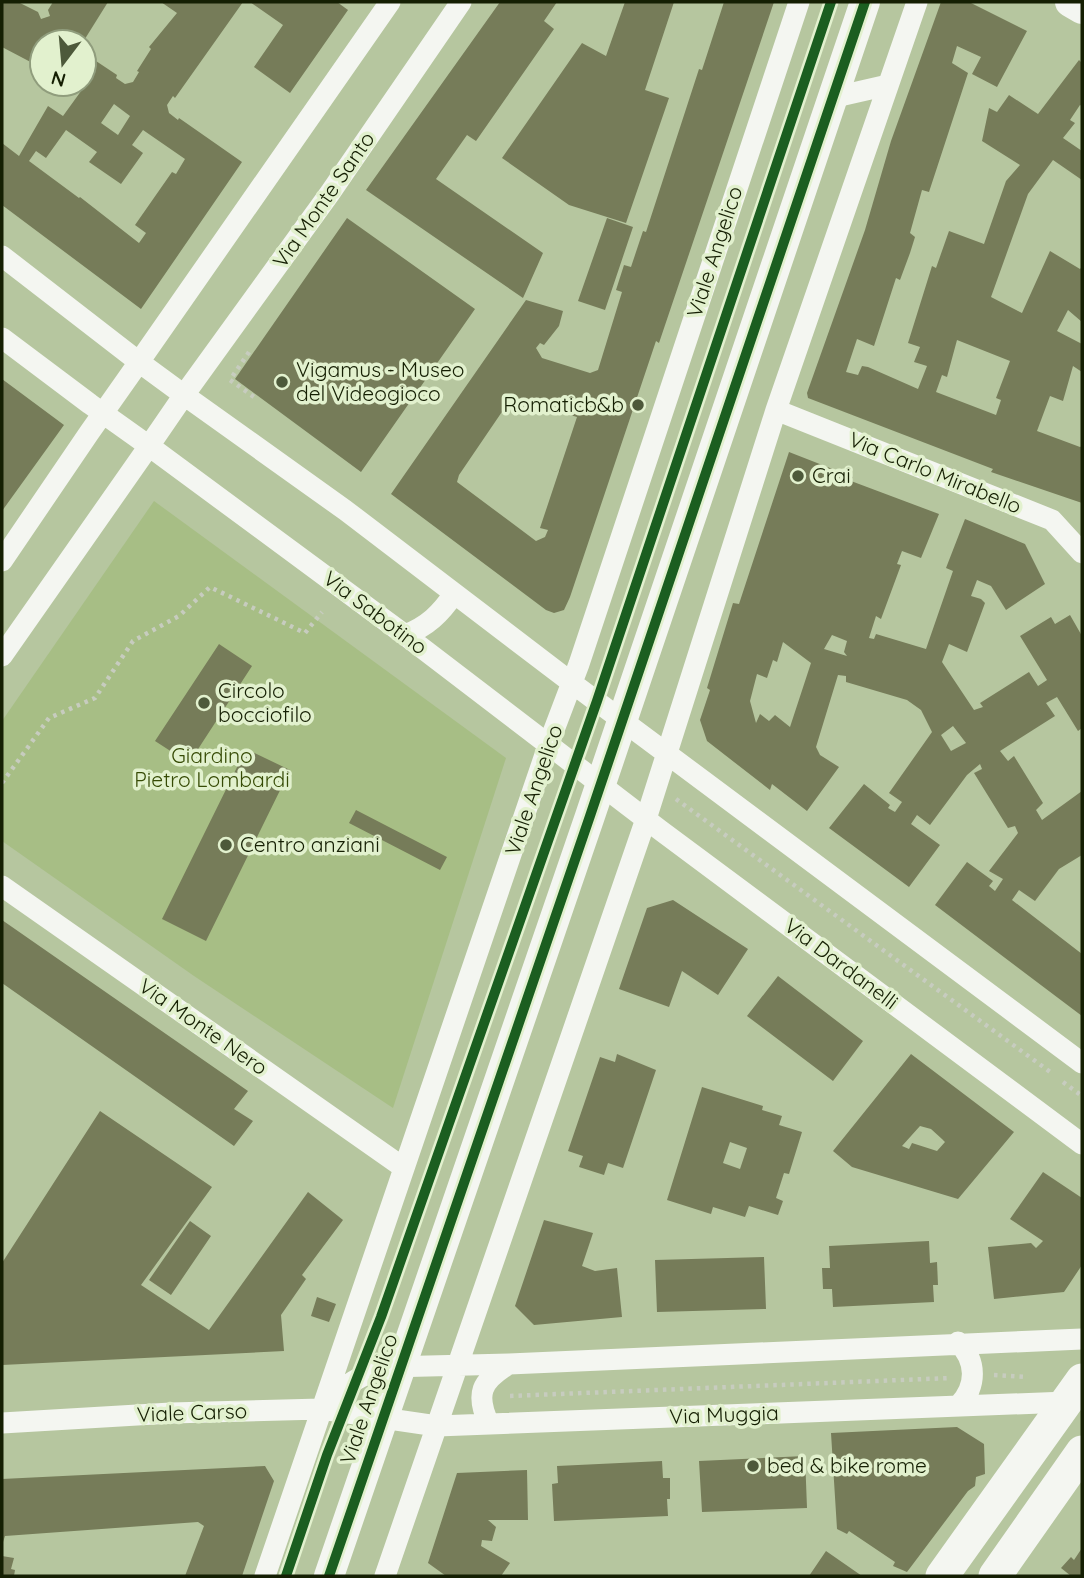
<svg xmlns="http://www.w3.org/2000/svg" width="1084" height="1578" font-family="Quicksand,sans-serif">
<rect width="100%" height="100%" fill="#b6c69f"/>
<path fill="#a7be85" d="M154,501L506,758L393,1108L194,976L2,841V721Z"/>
<path fill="#767c59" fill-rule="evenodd" d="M2,2H18L38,12L41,19L50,16L48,10L53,2H108L83,42H42V68L2,47Z
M161,2H243L175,98L173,96L167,105L169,113L178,120L179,118L242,162L141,309L2,205V143L19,156L48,106L63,116L84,87L80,84H84V53L117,75L116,78L125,84L133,82L139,72L137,71L151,49L149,47L177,13ZM114,104L130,116L118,135L101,123ZM66,130L97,152L89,162L121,184L143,153L132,145L143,130L185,159L176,174L172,172L135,225L146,233L139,243L80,197L79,198L29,161L36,151L46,158Z
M250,2H337L348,10L290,93L254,67L283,25Z
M500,2H557L544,21L554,29L476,141L467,135L436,179L543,253L523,298L366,190Z
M625,2H674L645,90L669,98L626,223L569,205L502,158L582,43L606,56Z
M724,2H774L659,343L656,341L570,597L564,610L554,613L546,610L391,494L526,300L563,311L559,326L544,345L540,343L536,348L542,358L590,373L598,370L622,292L616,290L624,265L631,267L643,231L646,232L699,69L702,70ZM512,397L577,417L540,528L548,530L545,537L536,541L457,482L459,475Z
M941,2H969L1027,31L997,87L972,74L981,57L957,46L952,63L968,73L929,192L922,190L910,233L915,237L910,253L900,280L896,278L874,346L857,339L846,372L858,375L862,366L868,367L918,389L927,366L914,362L920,347L908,343L932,266L936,268L949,231L984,244L1006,181L1020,165L982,141L989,108L997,112L1009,95L1038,114L1079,60L1082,63V106L1080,105L1070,120L1075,123L1063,138L1082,151V180L1053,160L1028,194L991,297L1022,313L1050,251L1080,269L1082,267V322L1068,310L1057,331L1082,344V372L1073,366L1063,401L1050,396L1037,431L1080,447L1082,446V503L991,472L993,469L808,398L807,393L865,230L891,141ZM957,340L1010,361L996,398L1001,400L996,415L936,392L942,375L947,377Z
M347,218L475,309L361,472L235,379Z
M607,218L633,227L605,310L578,301Z
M2,379L64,425L2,511Z
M789,452L853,477L851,481L939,514L921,558L902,551L897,564L901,565L881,619L876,616L869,638L874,639L876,634L926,649L953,571L946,568L965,519L1025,544L1045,584L1006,610L991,586L977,580L971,596L981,599L985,603L967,652L949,644L942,662L974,710L983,707L980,703L1029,672L1038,686L1047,680L1020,636L1051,617L1055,624L1070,615L1082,636V728L1078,731L1057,697L1046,703L1055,716L1000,751L1008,761L1014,756L1043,803L1036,810L1042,820L1082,791V855L1059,869L1035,901L1019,890L1012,900L1082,954V1016L935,905L967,862L993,881L989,886L995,891L1003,879L989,871L1018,833L1015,826L1008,828L974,773L982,769L980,764L967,775L930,825L917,815L911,824L940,845L909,887L829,828L864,784L890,805L888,808L895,812L902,802L889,793L932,732L921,710L907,700L846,682V676L838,675L816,747L820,755L839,767L807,811L772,784L770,790L707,741L700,720L710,690L707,688L733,603L739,604ZM832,635L847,641L844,652L847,656L824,649ZM783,642L811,663L790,727L775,715L769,721L760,714L756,723L750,701L757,674L767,678L773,660L777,662ZM953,726L966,743L951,751L941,735Z
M219,644L252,666L189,763L155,741Z
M246,749L290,770L206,941L162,919Z
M356,810L447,857L440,870L349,823Z
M673,900L748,949L718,995L682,971L669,1007L619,989L647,908Z
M2,920L248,1091L234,1109L253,1121L234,1146L2,983Z
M778,976L863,1041L833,1081L747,1016Z
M617,1054L656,1070L623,1168L608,1163L604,1175L579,1167L583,1156L568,1151L600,1057L615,1062Z
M911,1054L1014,1132L958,1199L852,1167L833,1151ZM920,1126L931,1129L942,1139L945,1142L937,1151L912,1143L909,1149L902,1146Z
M702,1087L763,1106L762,1110L782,1116L779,1125L802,1132L789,1174L784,1173L776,1198L783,1201L778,1215L749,1206L745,1217L713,1207L711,1214L667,1200ZM730,1142L747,1148L740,1169L723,1163Z
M100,1111L212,1187L141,1285L209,1330L308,1192L343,1220L302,1275L306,1279L281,1315L284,1351L2,1365V1263Z
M1043,1172L1082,1198V1265L1064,1292L994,1299L988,1247L1031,1243L1036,1248L1043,1241L1010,1219Z
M544,1220L593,1233L582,1266L595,1271L617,1268L622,1317L534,1325L515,1306Z
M190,1221L211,1236L171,1295L149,1280Z
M929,1241L930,1263L937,1262L938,1285H933L934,1302L833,1307L832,1289H823L822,1268H830L829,1246Z
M764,1257L766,1309L657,1312L655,1260Z
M317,1297L336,1304L329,1322L311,1316Z
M957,1427L984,1444L985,1474L976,1477L975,1486L968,1491L907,1572L893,1566L895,1562L849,1531L847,1534L837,1529L831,1433Z
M805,1456L807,1508L702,1512L699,1461Z
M662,1461L663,1478H670V1499H667L668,1516L554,1521L552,1484L558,1483L557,1466Z
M265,1466L274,1481L242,1576H185L204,1526L198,1522L5,1536L2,1545V1479Z
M527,1470L528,1520H488L496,1527L492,1541L482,1540L481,1546L510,1563L501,1576H446L428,1563L457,1473Z
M1082,1548V1576H1071L1061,1568L1071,1557L1074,1560Z
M826,1551L862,1576H809Z
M2,1556L14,1558L11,1569L15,1570L14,1576H2Z"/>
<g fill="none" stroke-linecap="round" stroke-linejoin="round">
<path stroke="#c7ccbf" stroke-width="4.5" stroke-dasharray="3.5 5" stroke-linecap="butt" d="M249,352L230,380L254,397L256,394
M2,783L49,718L95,698L133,641L179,616L210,587L305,633L322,612
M676,799L1053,1074
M1063,1082L1082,1096
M994,1375L1028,1377
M510,1396L950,1378"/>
<path stroke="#f4f6f1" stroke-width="21" d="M461,2L330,193L184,395L345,510L572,683L1082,1063
M831,98L888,85
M2,256L139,362L390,2
M2,338L90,404L149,446L184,395L139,362L89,433L2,561
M776,410L1052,520L1082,553
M405,635C428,626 440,614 454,594
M2,656L149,446L405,635L660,830L1082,1144
M2,886L404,1168
M958,1342C977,1361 977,1386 959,1405
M324,1406C341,1387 363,1373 388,1367L509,1364L1082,1339
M2,1423L171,1413L321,1409L437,1426L1067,1402
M489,1424C475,1394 481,1381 509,1364
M265,1576L549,743L579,664L799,2
M385,1576L646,819L776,410L917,2"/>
<path stroke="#f4f6f1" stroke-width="30" d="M1070,2L1082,9
M329,1576L590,816L865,2"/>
<path stroke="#f4f6f1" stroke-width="33" d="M942,1576L1082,1380
M995,1576L1082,1452"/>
<g stroke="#e2f1ce" stroke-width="15">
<path id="cycleway" d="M286,1576L327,1455L381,1317L597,701L831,2
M329,1576L590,816L865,2"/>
</g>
<use href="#cycleway" stroke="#1b5e20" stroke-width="10"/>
</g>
<g fill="#4d593a" stroke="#e2f1ce" stroke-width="2.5">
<circle cx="282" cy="382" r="7"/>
<circle cx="638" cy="405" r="7"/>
<circle cx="798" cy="476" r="7"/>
<circle cx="204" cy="703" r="7"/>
<circle cx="226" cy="845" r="7"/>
<circle cx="753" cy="1466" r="7"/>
</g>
<g text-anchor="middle" stroke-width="7" stroke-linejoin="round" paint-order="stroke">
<g font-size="21" fill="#151f03" stroke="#e2f1ce">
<text transform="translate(324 200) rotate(-55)" y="7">Via Monte Santo</text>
<text transform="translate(715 252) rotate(-72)" y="7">Viale Angelico</text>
<text transform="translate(935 473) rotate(22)" y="7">Via Carlo Mirabello</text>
<text transform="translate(375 613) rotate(37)" y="7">Via Sabotino</text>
<text transform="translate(534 790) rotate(-71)" y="7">Viale Angelico</text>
<text transform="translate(841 964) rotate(37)" y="7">Via Dardanelli</text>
<text transform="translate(203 1027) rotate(35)" y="7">Via Monte Nero</text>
<text transform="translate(369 1399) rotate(-71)" y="7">Viale Angelico</text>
<text transform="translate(192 1413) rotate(-2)" y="7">Viale Carso</text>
<text transform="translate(724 1415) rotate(-2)" y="7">Via Muggia</text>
</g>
<g font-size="21" fill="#151f03" stroke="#e2f1ce" text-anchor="start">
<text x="296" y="377">Vigamus - Museo<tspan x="296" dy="24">del Videogioco</tspan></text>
<text x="624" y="412" text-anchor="end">Romaticb&amp;b</text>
<text x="812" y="483">Crai</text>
<text x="218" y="698">Circolo<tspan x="218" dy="24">bocciofilo</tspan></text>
<text x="240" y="852">Centro anziani</text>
<text x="767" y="1473">bed &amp; bike rome</text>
</g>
<g font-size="21" fill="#364b05" stroke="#e2f1ce">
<text x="212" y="763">Giardino<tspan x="212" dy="24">Pietro Lombardi</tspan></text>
</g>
</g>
<rect width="1084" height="1578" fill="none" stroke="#151f03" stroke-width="7"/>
<g transform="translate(63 63) rotate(196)"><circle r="33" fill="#e2f1ce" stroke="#909d7d" stroke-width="2"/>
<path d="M0-5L12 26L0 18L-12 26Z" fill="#4d593a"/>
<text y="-10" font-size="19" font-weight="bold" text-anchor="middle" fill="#151f03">N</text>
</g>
</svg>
